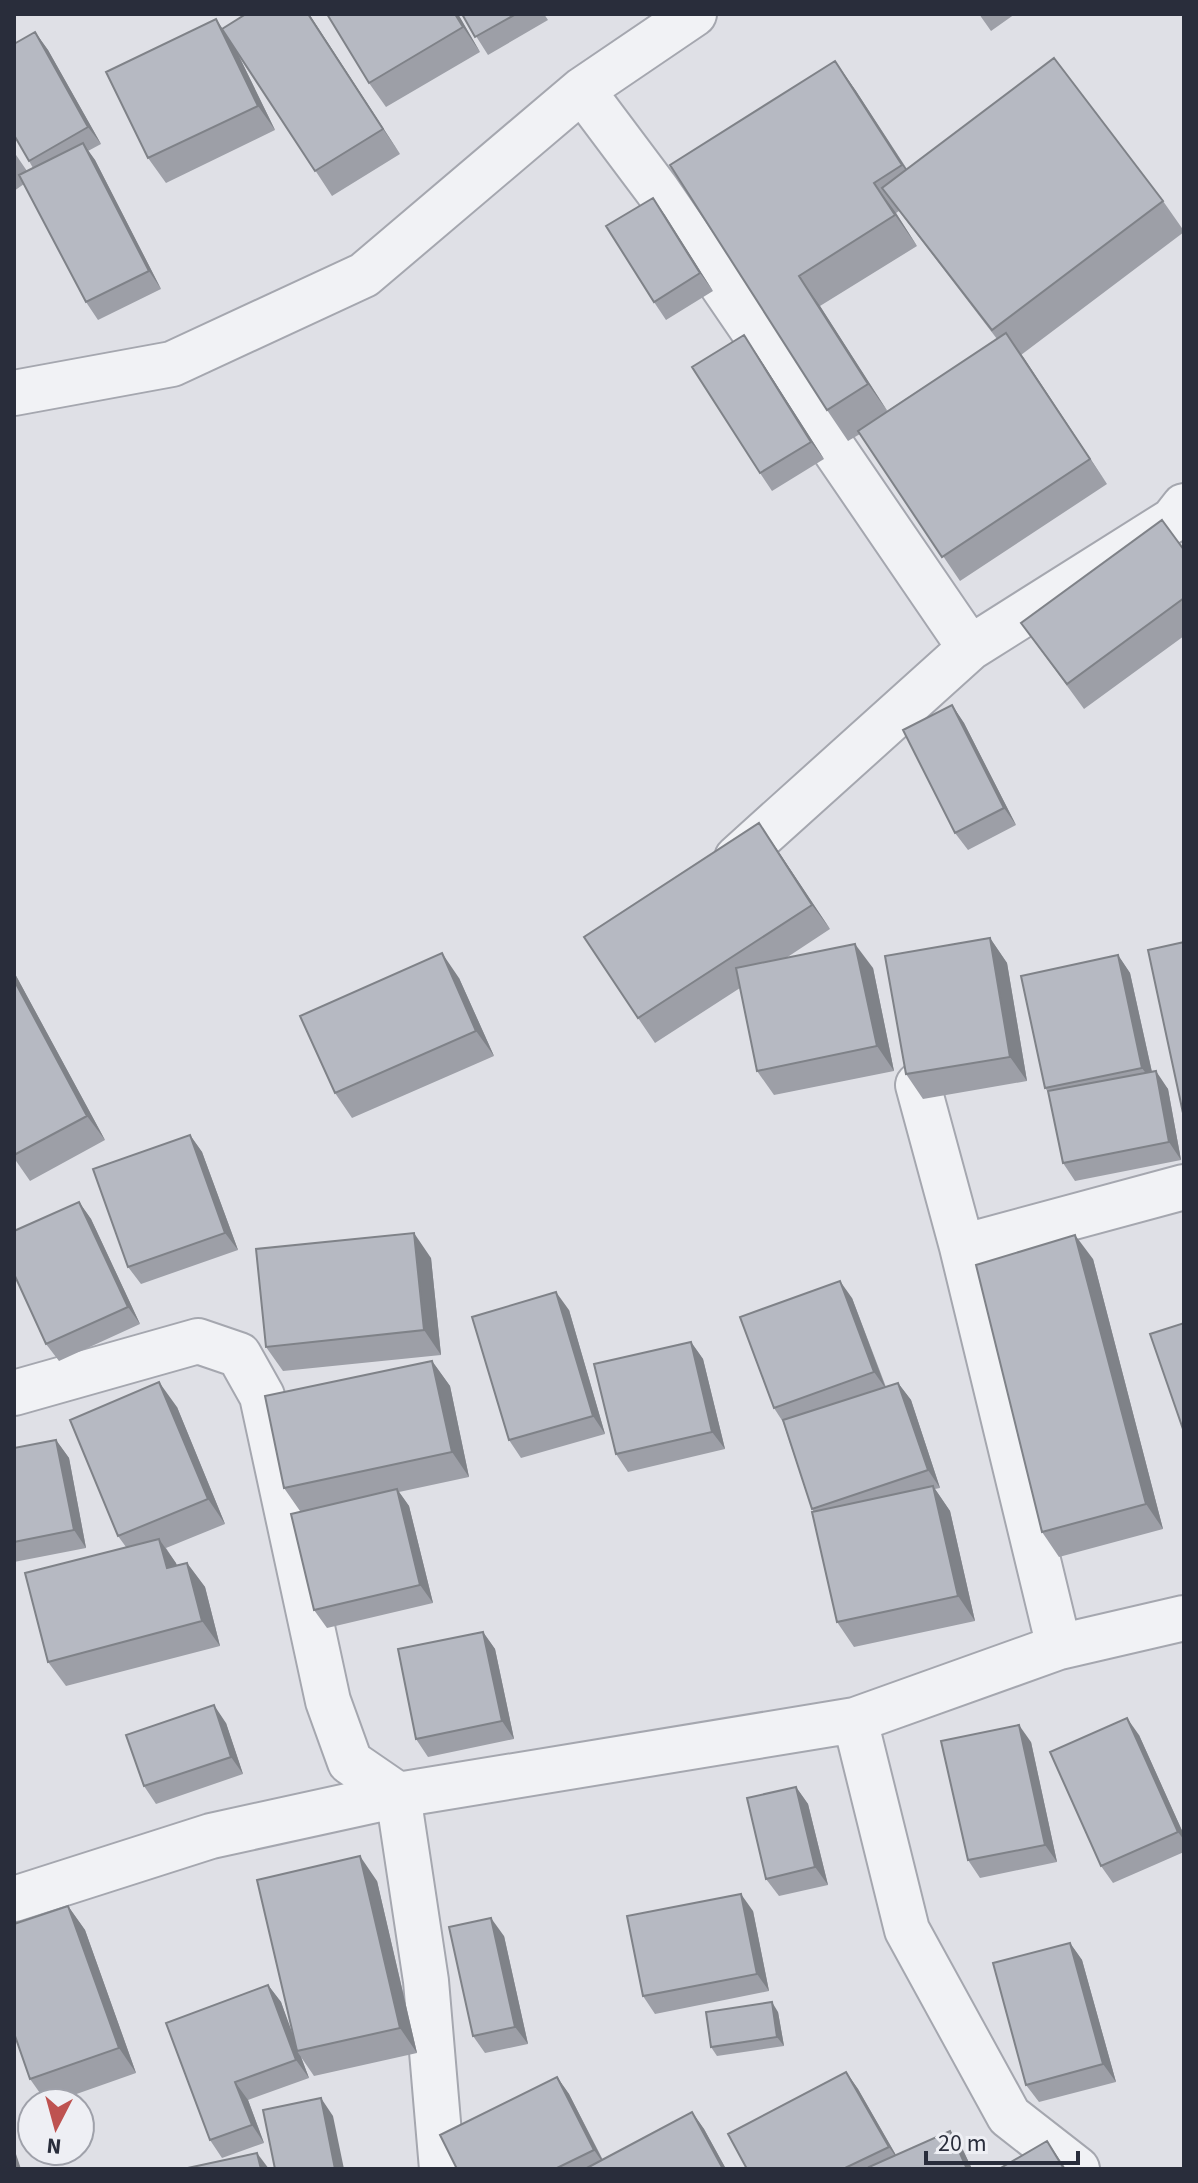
<svg xmlns="http://www.w3.org/2000/svg" width="1198" height="2183" font-family="'Source Sans 3',sans-serif">
<rect width="100%" height="100%" fill="#dfe0e6"/>
<g fill="none" stroke-linecap="round" stroke-linejoin="round">
<g stroke="#a5a7af" stroke-width="48">
<path id="minor" d="M582,90L657,190L970,648
M14,393L172,364L364,275L582,90L694,14
M737,858L970,648L1173,520L1184,506
M918,1085L962,1247L1059,1647
M962,1247L1184,1187
M14,1393L198,1341L239,1355L262,1396L328,1701L350,1762L398,1795L426,1981L442,2169
M855,1720L907,1930L1009,2116L1077,2169
M14,1899L211,1836L398,1795L855,1720L1059,1647L1184,1618"/>
</g>
<use href="#minor" stroke="#f1f2f5" stroke-width="44"/>
</g>
<path fill="#9d9fa7" fill-rule="evenodd" d="M309,14L400,154L332,196L235,48L275,130L166,183L148,158L226,33Z
M327,14H458L480,52L386,107L369,83Z
M462,14H544L548,20L488,55Z
M979,14H1015L991,31Z
M35,32L48,50L101,144L88,151L95,160L161,289L98,320L86,302L24,184L14,191V152L27,171L33,168L29,161Z
M835,61L856,91L907,169L1163,201L1184,231V232L1021,355L1107,484L960,581L860,434L848,441L827,410L670,165ZM899,211L997,339L887,411L820,306L917,246L896,213Z
M653,198L713,291L666,320L654,302Z
M756,353L824,459L772,491L760,473Z
M1184,550V636L1084,709L1021,623Z
M952,705L964,723L1016,825L968,850L955,833Z
M776,848L830,929L786,958L873,968L894,1071L774,1095L757,1071L740,988L655,1043L638,1018Z
M990,938L1007,963L1027,1081L923,1099L906,1074Z
M1118,955L1130,973L1152,1072L1168,1089L1181,1160L1075,1181L1063,1163L1049,1093L1045,1088Z
M14,972L105,1140L30,1181L14,1158Z
M459,978L494,1056L352,1118L335,1093Z
M190,1135L202,1152L238,1250L141,1284L128,1267Z
M79,1202L91,1219L140,1324L59,1361L46,1344Z
M431,1258L441,1355L283,1371L266,1347Z
M1093,1259L1163,1529L1059,1557L1042,1532Z
M852,1298L886,1387L898,1383L911,1400L940,1488L935,1489L950,1511L975,1621L854,1647L837,1622L814,1512L812,1509L783,1422L774,1408Z
M569,1310L605,1434L521,1458L509,1440Z
M691,1342L703,1359L725,1449L628,1472L616,1454Z
M432,1361L450,1386L469,1477L399,1492L409,1506L433,1603L327,1628L314,1610L300,1511L284,1488Z
M177,1407L225,1524L166,1548L177,1565L187,1563L205,1587L220,1646L66,1686L48,1662L126,1547L118,1536Z
M56,1440L69,1458L86,1548L14,1562V1448Z
M483,1632L495,1649L514,1739L428,1757L416,1739Z
M226,1723L243,1774L156,1804L144,1786Z
M1139,1735L1184,1835V1852L1113,1883L1101,1866Z
M1031,1742L1057,1862L980,1878L968,1860Z
M796,1787L808,1804L828,1885L779,1896L766,1879Z
M377,1881L417,2053L314,2076L301,2057L309,2078L248,2100L264,2143L222,2158L210,2140L268,1985L281,2002L293,2037Z
M68,1906L85,1930L136,2073L51,2103H47L30,2079Z
M753,1911L769,1991L655,2014L643,1996Z
M504,1936L528,2044L485,2053L473,2036Z
M1070,1943L1082,1960L1116,2082L1039,2102L1026,2085Z
M778,2012L784,2046L717,2056L711,2047Z
M846,2072L858,2089L896,2155L950,2131L962,2148L972,2169H747Z
M557,2077L569,2094L603,2160L692,2112L704,2129L726,2169H457Z"/>
<path fill="#7f8288" d="M308,14H309L400,154L383,129Z
M455,14H458L480,52L463,27Z
M216,19L233,44L275,130L258,106Z
M35,32L48,50L101,144L88,127Z
M835,61L856,91L924,196L902,165Z
M83,143L95,160L161,289L149,271Z
M874,183L896,213L917,246L895,215Z
M653,198L665,215L713,291L700,273Z
M799,276L820,306L890,415L868,384Z
M1006,333L1024,358L1107,484L1090,459Z
M744,335L756,353L824,459L811,442Z
M952,705L964,723L1016,825L1004,808Z
M759,823L776,848L830,929L812,905Z
M990,938L1007,963L1027,1081L1010,1057Z
M855,944L873,968L894,1071L877,1046Z
M442,953L459,978L494,1056L476,1031Z
M1118,955L1130,973L1155,1086L1142,1068Z
M14,972L105,1140L87,1116L14,980Z
M1156,1071L1168,1089L1181,1160L1169,1142Z
M190,1135L202,1152L238,1250L225,1233Z
M79,1202L91,1219L140,1324L128,1307Z
M414,1233L431,1258L441,1355L424,1330Z
M1075,1235L1093,1259L1163,1529L1146,1504Z
M840,1281L852,1298L886,1389L874,1372Z
M556,1292L569,1310L605,1434L593,1416Z
M691,1342L703,1359L725,1449L712,1432Z
M432,1361L450,1386L469,1477L452,1452Z
M159,1382L177,1407L225,1524L208,1499Z
M898,1383L911,1400L940,1488L928,1470Z
M56,1440L69,1458L86,1548L74,1530Z
M933,1486L950,1511L975,1621L958,1596Z
M397,1489L409,1506L433,1603L420,1585Z
M159,1539L176,1563L184,1593L167,1568Z
M187,1563L205,1587L220,1646L202,1621Z
M483,1632L495,1649L514,1739L502,1721Z
M214,1705L226,1723L243,1774L231,1757Z
M1127,1718L1139,1735L1184,1835V1840L1178,1832Z
M1019,1725L1031,1742L1057,1862L1045,1845Z
M796,1787L808,1804L828,1885L815,1867Z
M360,1856L377,1881L417,2053L400,2028Z
M741,1894L753,1911L769,1991L757,1974Z
M68,1906L85,1930L136,2073L119,2048Z
M491,1918L504,1936L528,2044L515,2027Z
M1070,1943L1082,1960L1116,2082L1103,2064Z
M268,1985L281,2002L299,2051H297L301,2057L309,2078L296,2060Z
M772,2002L778,2012L784,2046L777,2037Z
M846,2072L858,2089L901,2164L889,2147Z
M557,2077L569,2094L606,2167L594,2150Z
M235,2082L248,2100L264,2143L252,2125Z
M321,2098L333,2116L344,2169H335Z
M692,2112L704,2129L726,2169H723Z
M950,2131L962,2148L972,2169H967Z
M1047,2141L1066,2169H1064Z
M14,2148L21,2169H14Z
M257,2153L269,2169H261Z"/>
<path fill="#b6b9c2" stroke="#7f8288" stroke-width="2" d="M246,14H308L383,129L315,171L222,29Z
M327,14H455L463,27L369,83Z
M462,14H516L475,37Z
M216,19L258,106L148,158L106,72Z
M35,32L88,127L29,161L14,135V44Z
M1054,58L1163,201L992,330L882,188Z
M835,61L902,165L874,183L895,215L799,276L868,384L827,410L670,165Z
M83,143L149,271L86,302L19,175Z
M653,198L700,273L654,302L606,226Z
M1006,333L1090,459L942,557L858,431Z
M744,335L811,442L760,473L692,367Z
M1162,520L1184,550V598L1067,684L1021,623Z
M952,705L1004,808L955,833L903,730Z
M759,823L812,905L638,1018L584,937Z
M990,938L1010,1057L906,1074L885,956Z
M1184,942V1113H1183L1148,950Z
M855,944L877,1046L757,1071L736,968Z
M442,953L476,1031L335,1093L300,1016Z
M1118,955L1142,1068L1045,1088L1021,976Z
M14,980L87,1116L14,1155Z
M1156,1071L1169,1142L1063,1163L1048,1091Z
M190,1135L225,1233L128,1267L93,1169Z
M79,1202L128,1307L46,1344L14,1274V1231Z
M414,1233L424,1330L266,1347L256,1249Z
M1075,1235L1146,1504L1042,1532L976,1265Z
M840,1281L874,1372L774,1408L740,1317Z
M556,1292L593,1416L509,1440L472,1317Z
M1184,1323V1432L1150,1334Z
M691,1342L712,1432L616,1454L594,1364Z
M432,1361L452,1452L284,1488L265,1396Z
M159,1382L208,1499L118,1536L70,1420Z
M898,1383L928,1470L812,1509L783,1420Z
M56,1440L74,1530L14,1542V1448Z
M933,1486L958,1596L837,1622L812,1512Z
M397,1489L420,1585L314,1610L291,1514Z
M159,1539L167,1568L187,1563L202,1621L48,1662L25,1573Z
M483,1632L502,1721L416,1739L398,1649Z
M214,1705L231,1757L144,1786L126,1735Z
M1127,1718L1178,1832L1101,1866L1050,1752Z
M1019,1725L1045,1845L968,1860L941,1741Z
M796,1787L815,1867L766,1879L747,1798Z
M360,1856L400,2028L297,2051L257,1880Z
M741,1894L757,1974L643,1996L627,1916Z
M68,1906L119,2048L30,2079L14,2033V1924Z
M491,1918L515,2027L473,2036L449,1927Z
M1070,1943L1103,2064L1026,2085L993,1963Z
M268,1985L296,2060L235,2082L252,2125L210,2140L166,2023Z
M772,2002L777,2037L711,2047L706,2012Z
M846,2072L889,2147L843,2169H747L728,2134Z
M557,2077L594,2150L555,2169H457L440,2135Z
M321,2098L335,2169H275L263,2110Z
M692,2112L723,2169H585Z
M950,2131L967,2169H870L869,2167Z
M1047,2141L1064,2169H999Z
M257,2153L261,2169H183Z"/>
<rect width="1198" height="2183" fill="none" stroke="#292d3b" stroke-width="32"/>
<g transform="translate(56 2127) rotate(186)"><circle r="38" fill="#eeeff4" stroke="#9fa1aa" stroke-width="2"/>
<path d="M0-6L14 30L0 20L-14 30Z" fill="#be5250"/>
<text y="-12" font-size="22" font-weight="bold" text-anchor="middle" fill="#292d3b">N</text>
</g>
<path d="M926 2151v12h152v-12" fill="none" stroke="#292d3b" stroke-width="4"/>
<text x="938" y="2151" font-size="24" fill="#292d3b" stroke="#eeeff4" stroke-width="6" paint-order="stroke">20 m</text>
</svg>
